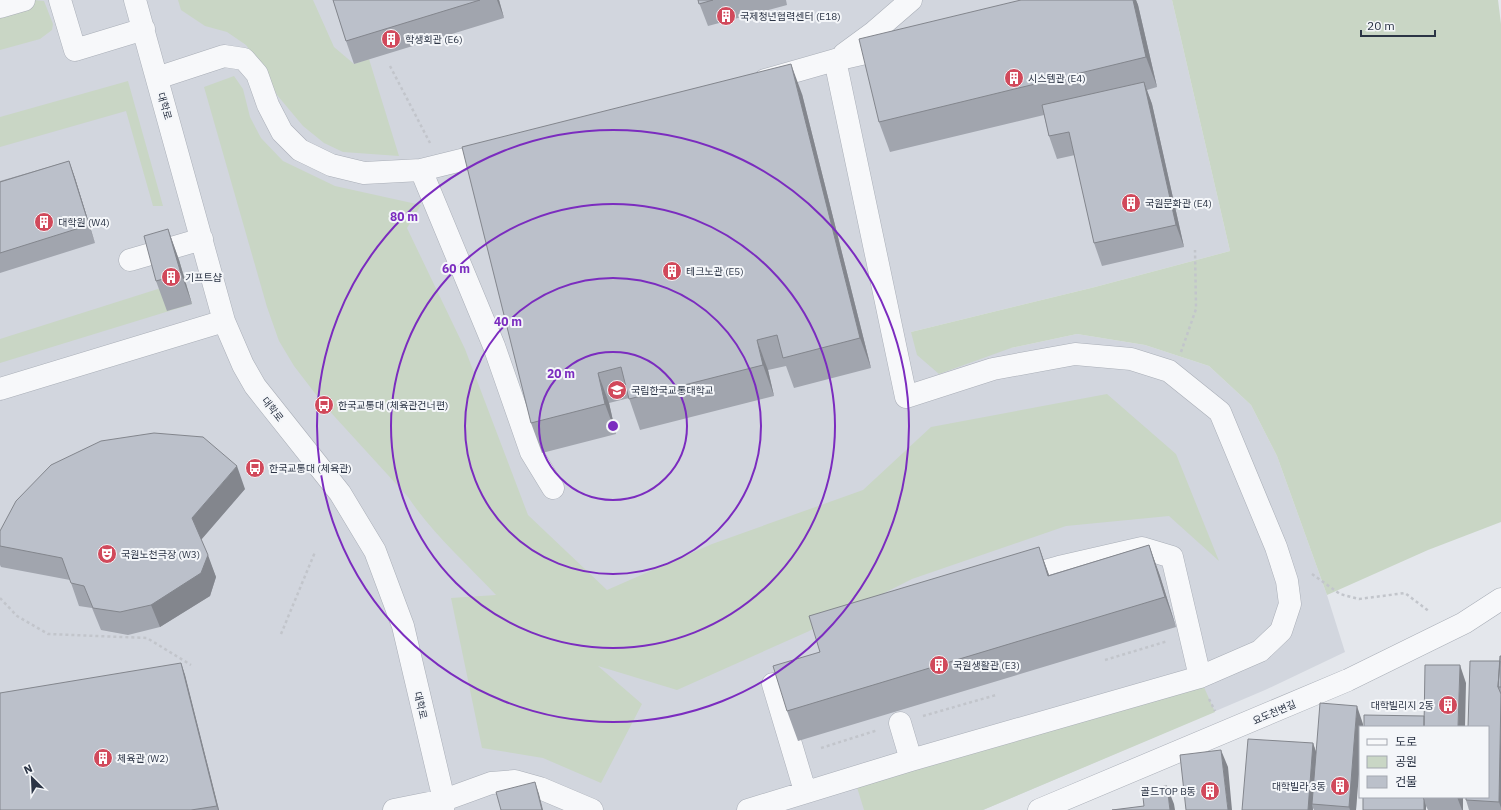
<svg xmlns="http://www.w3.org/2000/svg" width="1501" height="810" font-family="'IBM Plex Sans','Noto Sans KR',sans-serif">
<rect width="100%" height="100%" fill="#e4e7ec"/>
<path fill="#d2d6de" d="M0,0H1172L1230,251L1095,287L911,332L1011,348L1077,334L1145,345L1209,366L1251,405L1277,456L1327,595L1345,652L1265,690L983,810H0Z"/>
<path fill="#c9d6c5" d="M33,0L44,1L53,24L52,30L40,39L0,50V10Z
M178,0H313L334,47L354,64L369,59L399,156L343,152L324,143L303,126L277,95L259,63L246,45L227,32L205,26L181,10Z
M1172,0H1498L1501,24V522L1428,550L1327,595L1277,456L1251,405L1209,366L1145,345L1077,334L1011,348L939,374L917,355L911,332L1095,287L1230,251Z
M234,76L243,89L250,117L261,138L283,161L335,186L421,205L407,228L465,349L528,515L607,590L712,544L863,490L931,427L1107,394L1176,454L1219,561L1169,516L1066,526L912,579L807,632L677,690L598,666L642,704L601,783L543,758L482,748L451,598L496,595C466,563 432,533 408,497L324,405L294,366L279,341L267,307L204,87Z
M128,81L163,206H153L126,111L0,147V117Z
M179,260L192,304L0,363V339L161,288Z
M1203,685L1215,712L983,810H864L856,784Z"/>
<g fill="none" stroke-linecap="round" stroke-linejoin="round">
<g stroke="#a9aeb7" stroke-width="23">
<path id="minor" d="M60,0L75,50L144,29
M135,0L224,321L243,365L255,386L340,493L375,551L403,626L444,800L443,810
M0,7L24,0
M844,54L874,32L911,0
M157,78L224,56L244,59L257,74L268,105L282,132L300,150L331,165L364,173L421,170L494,152
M765,80L835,60L892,47
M421,170L494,346L531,452L553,488
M130,260L202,239
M0,389L224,321
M1019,578L1059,567L1142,548L1172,557L1200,677
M773,684L805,791
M900,723L911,760
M394,810L444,800L491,783L515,781L540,788L592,810
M748,810L911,760L1200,677L1260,651L1281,631L1290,604L1287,581L1276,547L1220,412L1169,371L1131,359L1075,354L993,369L906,397L835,60
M1039,810L1348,680L1464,623L1501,599"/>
</g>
<path stroke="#c2c5cb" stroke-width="2.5" stroke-dasharray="3 3" stroke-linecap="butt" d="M390,66L430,143
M1181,352L1196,309L1195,250
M1312,574L1340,594L1359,599L1405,593L1430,612
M0,598L17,616L48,634L147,638L191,665
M281,634L315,552
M1105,660L1168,641
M1209,699L1215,711
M923,716L996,695
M821,748L878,730"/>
<use href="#minor" stroke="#f7f8fa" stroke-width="22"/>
</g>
<path fill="#a1a5ae" d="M333,0H499L504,18L354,64L346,41Z
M698,0H786L787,5L708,26Z
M1021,0H1136L1138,5L1157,87L1147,90L1152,104L1184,247L1102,266L1094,243L1075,155L1057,159L1049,136L1044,115L890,152L879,122Z
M802,94L871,368L794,388L786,366L768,370L774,396L640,430L629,398L609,403L616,434L542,453L531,423Z
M69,161L75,178L95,243L0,273V181Z
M168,229L179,260L192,304L167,311L156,281Z
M245,489L201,540L216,577L210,596L160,627L128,635L101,630L92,608L79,606L70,580L1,567L0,565V531Z
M1149,545L1160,576L1176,627L798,741L787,711L820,652L1039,547L1049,575Z
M1501,656V810H1469L1466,800Z
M181,663L185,675L219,810H0Z
M1363,724V727H1360L1356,810H1314L1313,808V810H1242L1313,743L1316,752Z
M1363,797H1463V810H1428L1426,806Z"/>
<path fill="#83868d" d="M497,0H499L504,18Z
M1133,0H1136L1138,5L1157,87L1146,57Z
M791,64L802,94L871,368L860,338Z
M1144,82L1152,104L1184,247L1176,225Z
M69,161L75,178L95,243L89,225Z
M168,229L179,260L192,304L181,274Z
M757,340L768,370L774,396L763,365Z
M598,373L609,403L616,434L605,404Z
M237,466L245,489L200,541L192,518Z
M1149,545L1160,576L1176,627L1165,597Z
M1039,547L1050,578L1048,576Z
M208,555L216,577L210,596L160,627L151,605Z
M181,663L185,675L219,810H218L217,806Z
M1460,665L1466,683L1465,727H1458Z
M1501,695V808L1499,802Z
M1357,706L1363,724V727H1360V762L1356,810H1350L1349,807Z
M1313,743L1317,755L1312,804L1313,810H1308Z
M1221,750L1228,767L1232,810H1228Z
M535,782L539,794L543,810H542Z
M1167,786L1174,804L1175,810H1170Z
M1457,797H1463V810H1462Z
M1424,800L1426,806V810H1424Z"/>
<path fill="#bbc0ca" stroke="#83868d" d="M333,0H480L346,41Z
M698,0H713L699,4Z
M1021,0H1133L1146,57L879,122L859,39Z
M791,64L860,338L783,358L777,335L757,340L763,365L629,399L621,367L598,373L605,404L531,423L462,147Z
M1144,82L1176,225L1094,243L1069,132L1049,136L1042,105Z
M69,161L89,225L0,253V182Z
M168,229L181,274L156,281L144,236Z
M154,433L203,437L237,466L192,518L208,555L201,573L151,605L120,612L93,608L84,586L71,583L62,558L0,546V531L16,501L51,465L101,441Z
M1149,545L1165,597L787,711L773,666L820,652L809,616L1039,547L1048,576Z
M1500,656H1501V687H1498Z
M1470,661H1500L1498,687L1501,694L1499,802L1466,800V797H1488V727H1468Z
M181,663L217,806L191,810H0V693Z
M1425,665H1460L1458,727H1424Z
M1320,703L1357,706L1349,807L1312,804Z
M1364,715L1424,716V727H1364Z
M1248,739L1313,743L1308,810H1242Z
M1221,750L1228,810H1186L1180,755Z
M535,782L542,810H501L496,792Z
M1167,786L1170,810H1112L1144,806L1142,789Z
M1363,797H1423L1424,800V810H1363Z"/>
<g fill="none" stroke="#7b2cbf" stroke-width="2">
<circle cx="613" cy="426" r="74"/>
<circle cx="613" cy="426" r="148"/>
<circle cx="613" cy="426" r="222"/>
<circle cx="613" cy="426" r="296"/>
</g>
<defs>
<g id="building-disc" transform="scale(1)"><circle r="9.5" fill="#d1495b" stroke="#f4f6f9"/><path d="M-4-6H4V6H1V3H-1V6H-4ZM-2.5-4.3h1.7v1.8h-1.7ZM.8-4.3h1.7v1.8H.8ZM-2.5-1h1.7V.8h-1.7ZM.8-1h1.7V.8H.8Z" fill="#fff"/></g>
<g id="university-disc" transform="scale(1)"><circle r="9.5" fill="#d1495b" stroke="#f4f6f9"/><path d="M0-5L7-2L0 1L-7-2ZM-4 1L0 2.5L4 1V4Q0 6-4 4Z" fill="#fff"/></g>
<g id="bus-disc" transform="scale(1)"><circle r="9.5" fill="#d1495b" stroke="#f4f6f9"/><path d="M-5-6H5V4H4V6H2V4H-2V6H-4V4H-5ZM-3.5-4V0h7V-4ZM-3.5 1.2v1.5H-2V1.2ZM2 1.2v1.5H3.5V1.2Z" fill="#fff"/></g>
<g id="theatre-disc" transform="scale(1)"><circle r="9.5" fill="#d1495b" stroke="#f4f6f9"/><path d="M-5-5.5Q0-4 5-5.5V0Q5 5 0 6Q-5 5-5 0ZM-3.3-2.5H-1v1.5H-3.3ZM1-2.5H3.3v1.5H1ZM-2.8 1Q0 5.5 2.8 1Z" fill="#fff"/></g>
</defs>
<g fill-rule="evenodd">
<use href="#building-disc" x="726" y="16"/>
<use href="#building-disc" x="391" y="39"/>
<use href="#building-disc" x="1014" y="78"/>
<use href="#building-disc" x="1131" y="203"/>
<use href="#building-disc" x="44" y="222"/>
<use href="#building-disc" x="672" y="271"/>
<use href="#building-disc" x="171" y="277"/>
<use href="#university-disc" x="617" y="390"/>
<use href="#bus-disc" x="324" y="405"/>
<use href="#bus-disc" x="255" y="468"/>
<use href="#theatre-disc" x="107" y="554"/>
<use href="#building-disc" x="939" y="665"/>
<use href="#building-disc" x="1448" y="705"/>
<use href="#building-disc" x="103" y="758"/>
<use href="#building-disc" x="1340" y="786"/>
<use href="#building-disc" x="1210" y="791"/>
</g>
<g text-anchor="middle" stroke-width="4" stroke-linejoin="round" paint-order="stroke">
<g font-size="10" fill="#2b3445" stroke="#f4f6f9" text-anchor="start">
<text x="740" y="20">국제청년협력센터 (E18)</text>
<text x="405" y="43">학생회관 (E6)</text>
<text x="1028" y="82">시스템관 (E4)</text>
<text x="1145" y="207">국원문화관 (E4)</text>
<text x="58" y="226">대학원 (W4)</text>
<text x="686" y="275">테크노관 (E5)</text>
<text x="185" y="281">기프트샵</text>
<text x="631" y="394">국립한국교통대학교</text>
<text x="338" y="409">한국교통대 (체육관건너편)</text>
<text x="269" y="472">한국교통대 (체육관)</text>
<text x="121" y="558">국원노천극장 (W3)</text>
<text x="953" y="669">국원생활관 (E3)</text>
<text x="1434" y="709" text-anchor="end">대학빌리지 2동</text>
<text x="117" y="762">체육관 (W2)</text>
<text x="1326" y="790" text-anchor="end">대학빌라 3동</text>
<text x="1196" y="795" text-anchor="end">골드TOP B동</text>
</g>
<g font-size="10" fill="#2b3445" stroke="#f4f6f9">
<text transform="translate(165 106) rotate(74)" y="4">대학로</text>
<text transform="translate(273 409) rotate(52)" y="4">대학로</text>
<text transform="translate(421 705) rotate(77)" y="4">대학로</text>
<text transform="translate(1274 712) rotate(-23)" y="4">요도천변길</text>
</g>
</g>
<circle cx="613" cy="426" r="6" fill="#7b2cbf" stroke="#f4f6f9" stroke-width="2"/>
<g font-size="12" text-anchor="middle" font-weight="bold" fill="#7b2cbf" stroke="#f4f6f9" stroke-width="4" stroke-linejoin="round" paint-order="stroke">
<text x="404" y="221">80 m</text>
<text x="456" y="273">60 m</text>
<text x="508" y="326">40 m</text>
<text x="561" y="378">20 m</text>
</g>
<rect x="1359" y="726" width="130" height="72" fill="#f4f6f9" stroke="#a4a8b1"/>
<rect x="1367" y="739" width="20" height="6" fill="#f7f8fa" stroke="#a4a8b1"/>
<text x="1395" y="746" font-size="12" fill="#2b3445">도로</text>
<rect x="1367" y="756" width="20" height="12" fill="#c9d6c5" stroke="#a4a8b1"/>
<text x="1395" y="766" font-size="12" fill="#2b3445">공원</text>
<rect x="1367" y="776" width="20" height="12" fill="#bbc0ca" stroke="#a4a8b1"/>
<text x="1395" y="786" font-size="12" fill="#2b3445">건물</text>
<g transform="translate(32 778) rotate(336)" stroke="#f4f6f9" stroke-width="3" paint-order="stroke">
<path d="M0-3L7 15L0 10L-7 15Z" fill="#2b3445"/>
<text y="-6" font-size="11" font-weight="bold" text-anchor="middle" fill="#2b3445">N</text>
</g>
<path d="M1361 30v6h74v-6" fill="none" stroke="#2b3445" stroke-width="2"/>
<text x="1367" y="30" font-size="12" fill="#2b3445" stroke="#f4f6f9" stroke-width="3" paint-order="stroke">20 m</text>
</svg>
